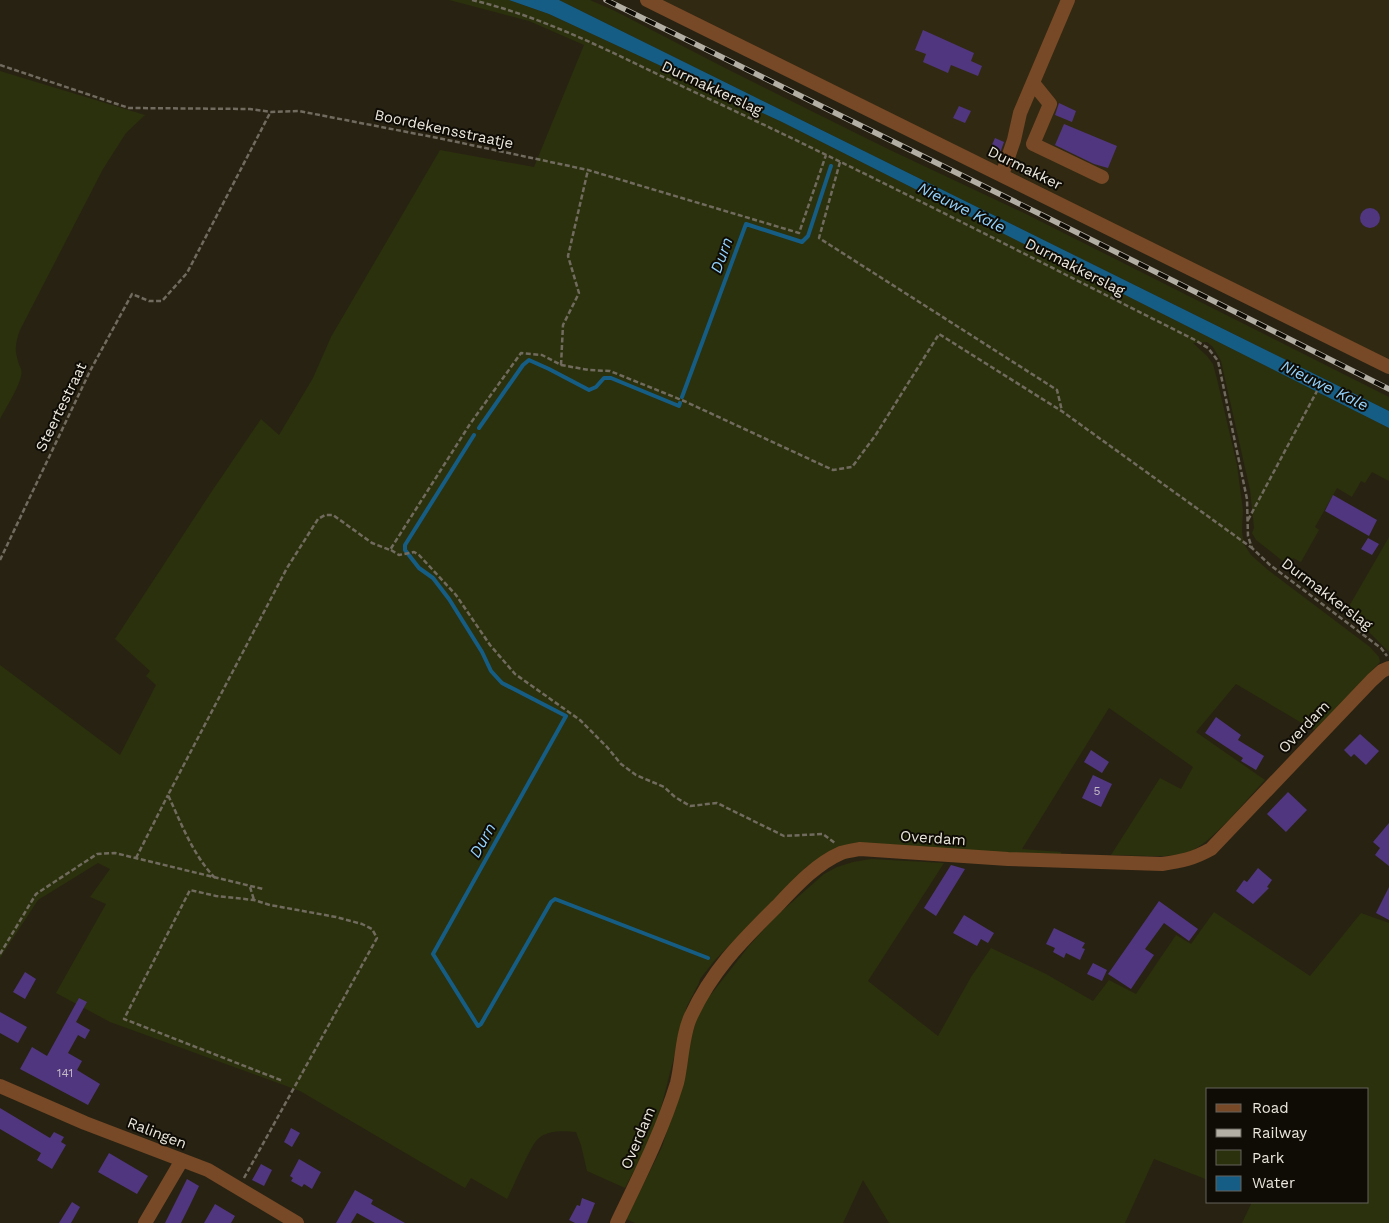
<svg xmlns="http://www.w3.org/2000/svg" width="1389" height="1223" font-family="'Work Sans',sans-serif">
<rect width="100%" height="100%" fill="#282213"/>
<path fill="#322913" d="M663,0H1389V361L1123,229Z"/>
<path fill="#2b310c" d="M449,0H509L549,14L782,122L1389,428V481L1372,472L1365,483L1361,481L1352,497L1337,488L1315,527L1319,530L1301,562L1293,558L1289,566L1256,540L1252,533L1254,528L1250,490L1221,361L1213,347L1207,342L1193,343L1207,356L1213,364L1217,379L1237,465L1243,510L1242,532L1244,544L1251,555L1268,570L1370,647L1379,657L1380,662L1316,730L1312,729L1236,684L1196,732L1265,780C1247,799 1212,843 1189,852C1172,859 1131,855 1111,855L1160,778L1181,789L1193,767L1109,708L1022,849L1061,852V855L842,853L806,867L715,960L700,979L699,983L687,1006L660,1112L645,1150L625,1188L587,1171L581,1145L576,1132C563,1131 548,1130 538,1139C531,1144 513,1188 507,1199L471,1178L465,1188L300,1091L110,1022L56,993L106,904L90,897L110,869L98,863L38,900L0,958V665L120,755L156,685L146,676L150,671L115,639L210,494L261,419L279,435L313,378L331,337L440,150L534,167L584,45L529,21Z
M559,0H590L615,11L729,70L890,150L1024,213L1389,397V411Z
M0,71L145,115L126,133L103,169L20,330C16,341 14,349 18,361C19,366 23,370 21,376C19,387 6,408 0,419Z
M1389,537V652L1359,622L1348,608Z
M871,859L944,863L868,981L938,1036L971,977L991,948L1046,974L1093,1001L1109,980L1136,994L1176,935L1191,944L1214,912L1310,976L1361,913L1389,923V1223H1242L1252,1202H1368V1089H1208V1180L1154,1159L1125,1223H889L863,1180L843,1223H635L626,1219L662,1147L682,1083L692,1034L700,1010L709,997L749,946L774,918L824,874L837,867L853,862Z"/>
<path fill="#165d85" d="M509,0H559L1389,411V428L782,122L549,14Z"/>
<g fill="none" stroke-linecap="round" stroke-linejoin="round">
<path stroke="#165d85" stroke-width="4" d="M682,397L746,224L802,242L808,236L831,166
M479,428L523,365L529,360L549,369L589,390L596,387L604,378H611L679,406L680,403
M474,435L405,545V550L419,568L433,578L449,599L482,652L491,671L502,683L566,716L433,954L478,1026L481,1024L551,902L555,899L708,958"/>
</g>
<path fill="#50367e" d="M923,30L974,53L971,61L982,66L978,76L951,65L948,73L923,62L926,54L915,50Z
M1059,103L1076,111L1072,122L1055,115Z
M959,106L971,111L965,123L953,118Z
M1064,124L1117,146L1108,168L1094,164L1055,145Z
M995,138L1004,142L1000,153L990,149Z
M1360 218a10 10 0 1 1 20 0a10 10 0 1 1-20 0Z
M1333,495L1377,520L1369,536L1325,511Z
M1368,538L1379,544L1372,555L1361,549Z
M1216,717L1241,735L1238,740L1264,756L1256,770L1241,761L1243,758L1205,733Z
M1360,734L1379,751L1366,765L1354,754L1351,757L1344,750Z
M1091,750L1109,762L1102,773L1084,762Z
M1093,775L1112,784L1101,807L1082,798Z
M1288,792L1307,810L1286,832L1267,814Z
M1389,823V866L1375,855L1380,848L1373,842Z
M951,865L965,869L936,916L924,908Z
M1258,868L1272,880L1267,887L1269,888L1253,904L1236,891L1244,880L1247,882Z
M1389,887V920L1376,913Z
M1159,901L1198,929L1189,941L1164,923L1145,949L1154,955L1131,989L1108,974Z
M964,915L994,933L988,943L981,939L977,946L953,933Z
M1054,928L1085,943L1082,948L1085,949L1080,960L1066,953L1064,958L1053,952L1055,948L1046,944Z
M1093,963L1107,970L1102,981L1087,974Z
M25,972L36,979L25,999L13,992Z
M79,998L87,1002L76,1022L90,1030L85,1039L78,1035L68,1053L82,1061L77,1070L100,1084L88,1105L20,1069L32,1047L47,1056Z
M0,1012L27,1027L18,1043L0,1033Z
M0,1108L50,1138L54,1132L64,1137L61,1142L66,1145L52,1169L37,1160L41,1153L0,1129Z
M291,1128L300,1133L292,1147L284,1142Z
M109,1153L148,1176L137,1194L98,1172Z
M299,1159L321,1172L312,1189L304,1184L302,1187L291,1181L293,1178L290,1176Z
M261,1164L272,1170L264,1186L252,1180Z
M187,1179L199,1186L190,1205L181,1223H165Z
M355,1190L373,1200L371,1204L405,1223H375L357,1213L351,1223H336Z
M582,1198L595,1203L587,1223H575L569,1220L577,1205L580,1206Z
M72,1202L80,1207L71,1223H59Z
M215,1204L235,1216L231,1223H204Z"/>
<g fill="none" stroke-linecap="round" stroke-linejoin="round">
<path stroke="#706b5e" stroke-width="2.5" stroke-dasharray="5 2.5" stroke-linecap="butt" d="M472,0C553,19 630,62 705,97C870,174 1032,258 1195,340L1208,348L1218,361L1247,499L1248,536L1252,548L1270,565L1381,648L1387,656
M0,65L129,108L250,109L271,112L299,111L443,139L588,170L799,233L826,155
M840,162L819,238L1057,390L1062,411
M561,365L563,325L579,293L568,256L588,170
M1248,520L1317,391
M391,550L399,555L414,552L419,555L456,595L490,645L515,674L580,720L607,747L621,764L636,775L664,787L675,797L690,806L717,803L784,836L823,834L835,843
M0,560L90,371L132,294L149,301H162L187,273L270,113
M136,858L168,795
M215,878C193,855 181,823 168,795L287,568L318,519L325,515H333L372,543L390,550L470,424L521,353L542,355L561,365L589,370L610,371L684,401L833,470L852,467L875,436L939,334L1063,412L1252,548
M250,887L254,900
M0,954L36,894L97,854L115,853L263,889
M244,1178L377,938L372,929L362,924L336,917L270,905L254,900L216,896L190,890L124,1019L283,1081"/>
<path stroke="#774926" stroke-width="14" d="M647,0L1389,367
M1033,83L1050,104L1033,144L1102,177
M1002,175L1014,140L1020,113L1068,0
M0,1086L85,1123L208,1170L297,1223
M145,1223L182,1160
M617,1223C639,1177 662,1132 677,1083C682,1063 682,1034 691,1016C713,969 741,942 777,906C796,886 816,864 841,853C847,851 854,850 860,849L1008,859L1162,864C1182,861 1193,859 1211,849L1372,680L1382,671L1389,668"/>
<g stroke="#b4afa4" stroke-width="5.5">
<path id="rail" d="M606,0L1044,216L1389,389"/>
</g>
<use href="#rail" stroke="#0f0c06" stroke-width="4" stroke-dasharray="11" stroke-linecap="butt"/>
</g>
<g text-anchor="middle" stroke-width="4" stroke-linejoin="round" paint-order="stroke">
<g font-size="12" fill="#c4bac4">
<text x="1097" y="795">5</text>
<text x="65" y="1077">141</text>
</g>
<g font-size="15" fill="#eae6dc" stroke="#0f0c06">
<text transform="translate(712 88) rotate(25)" y="5">Durmakkerslag</text>
<text transform="translate(444 129) rotate(12)" y="5">Boordekensstraatje</text>
<text transform="translate(1025 168) rotate(26)" y="5">Durmakker</text>
<text transform="translate(1075 267) rotate(27)" y="5">Durmakkerslag</text>
<text transform="translate(61 407) rotate(-64)" y="5">Steertestraat</text>
<text transform="translate(1327 594) rotate(37)" y="5">Durmakkerslag</text>
<text transform="translate(1304 727) rotate(-46)" y="5">Overdam</text>
<text transform="translate(933 838) rotate(4)" y="5">Overdam</text>
<text transform="translate(157 1133) rotate(21)" y="5">Ralingen</text>
<text transform="translate(638 1138) rotate(-67)" y="5">Overdam</text>
</g>
<g font-size="16" font-style="italic" fill="#93d2fd" stroke="#0f0c06">
<text transform="translate(962 207) rotate(26)" y="6">Nieuwe Kale</text>
<text transform="translate(721 255) rotate(-70)" y="6">Durn</text>
<text transform="translate(1325 385) rotate(26)" y="6">Nieuwe Kale</text>
<text transform="translate(482 840) rotate(-61)" y="6">Durn</text>
</g>
</g>
<rect x="1206" y="1088" width="162" height="115" fill="#0f0c06" stroke="#67635c"/>
<rect x="1216" y="1104" width="25" height="8" fill="#774926" stroke="#67635c"/>
<text x="1252" y="1113" font-size="15" fill="#eae6dc">Road</text>
<rect x="1216" y="1129" width="25" height="8" fill="#b4afa4" stroke="#67635c"/>
<text x="1252" y="1138" font-size="15" fill="#eae6dc">Railway</text>
<rect x="1216" y="1150" width="25" height="15" fill="#2b310c" stroke="#67635c"/>
<text x="1252" y="1163" font-size="15" fill="#eae6dc">Park</text>
<rect x="1216" y="1176" width="25" height="15" fill="#165d85" stroke="#67635c"/>
<text x="1252" y="1188" font-size="15" fill="#eae6dc">Water</text>
</svg>
